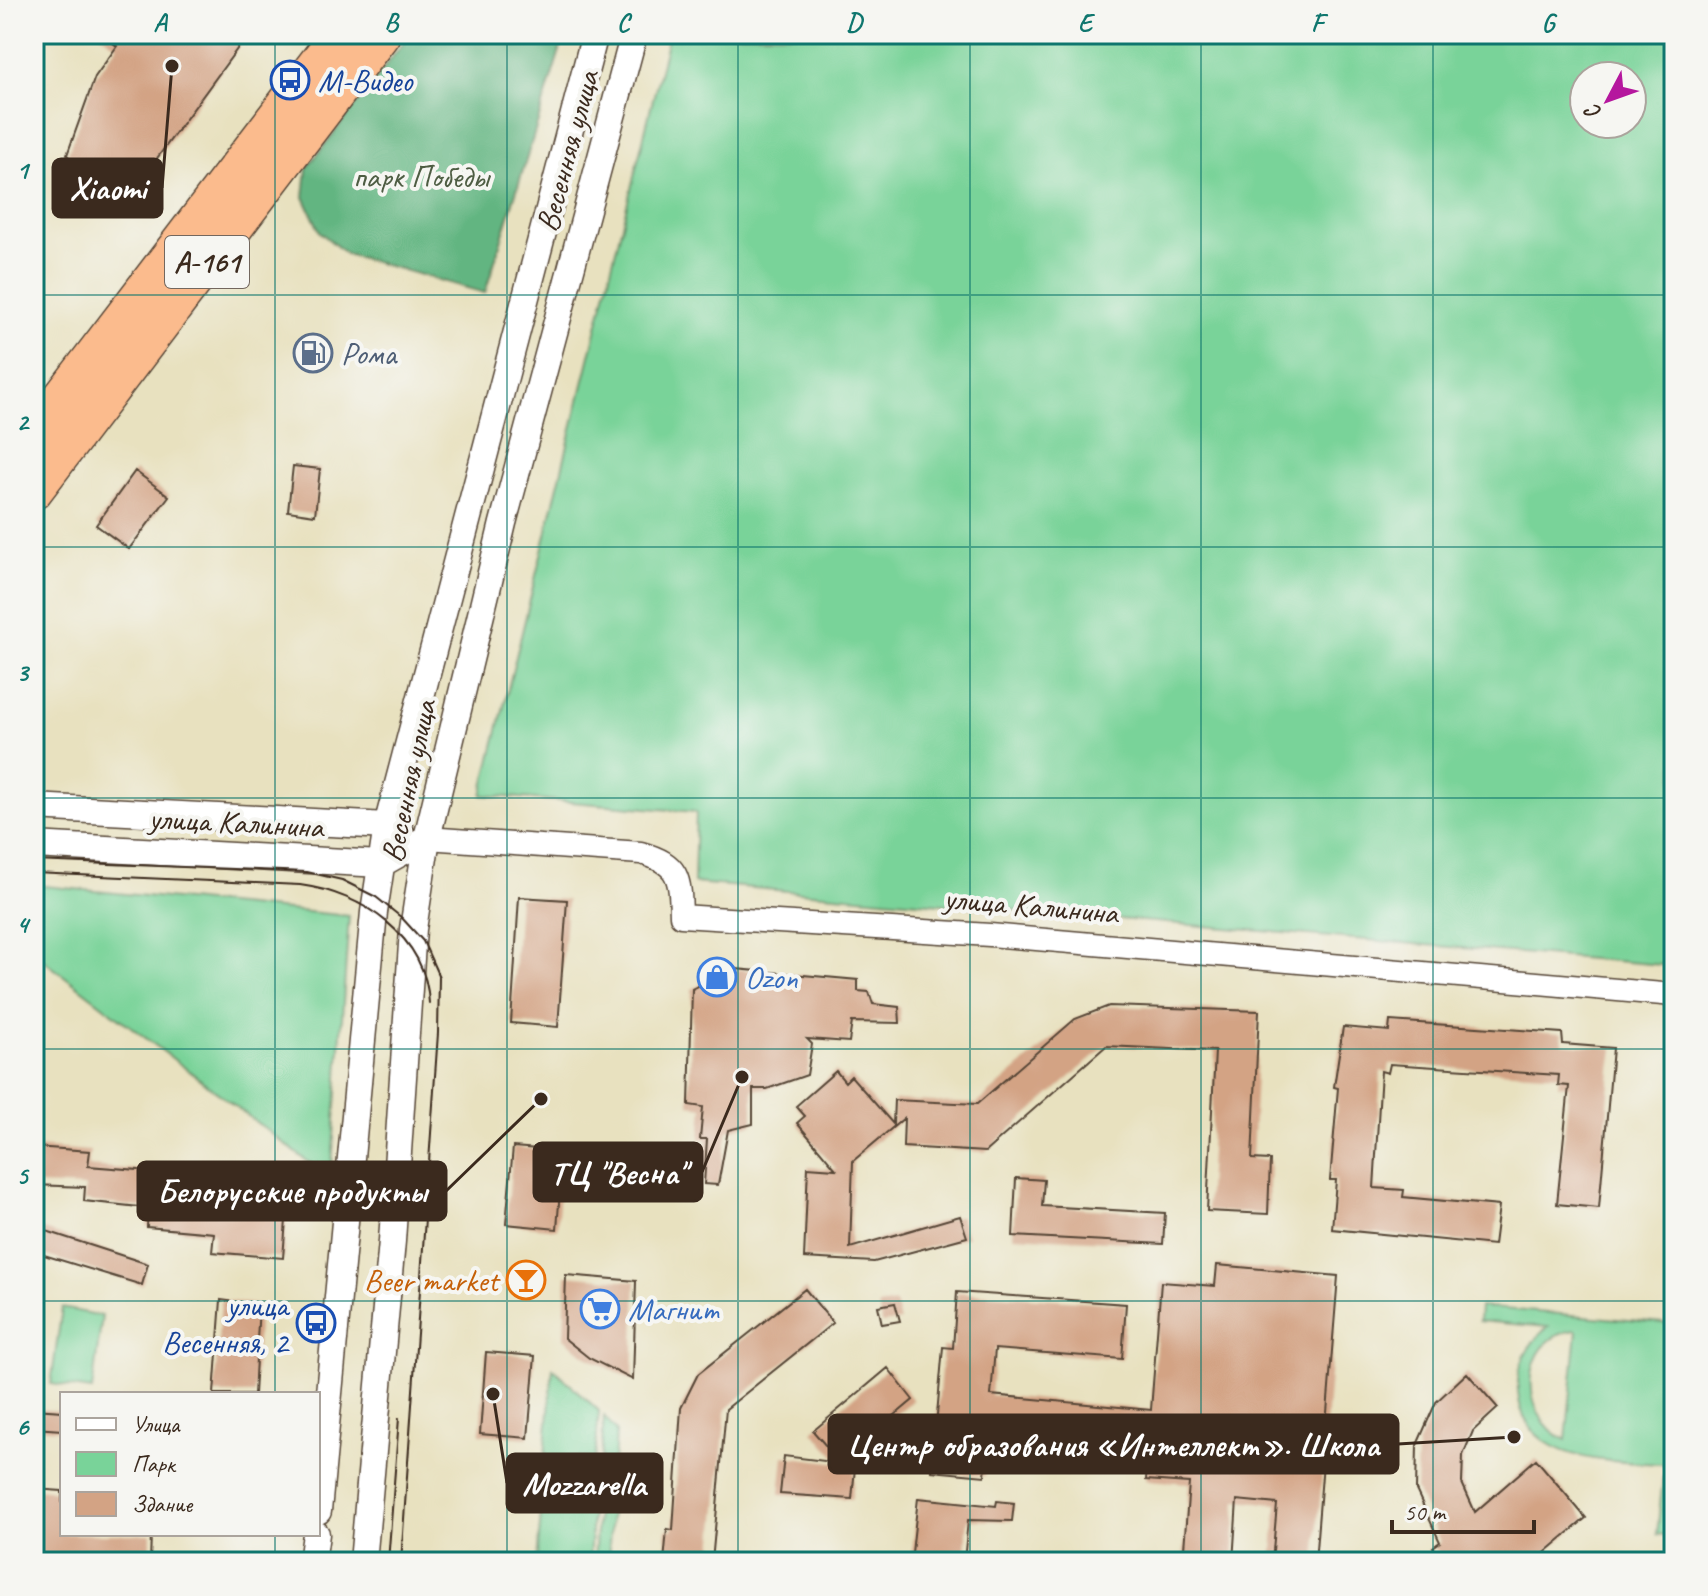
<svg xmlns="http://www.w3.org/2000/svg" width="1708" height="1596" font-family="Caveat,sans-serif">
<rect width="100%" height="100%" fill="#f6f6f2"/>
<filter id="ink" filterUnits="userSpaceOnUse"><feTurbulence type="fractalNoise" baseFrequency=".0125" numOctaves="2"/><feDisplacementMap in="SourceGraphic" scale="16" xChannelSelector="R" yChannelSelector="G"/><feConvolveMatrix kernelMatrix="1 2 1 2 8 2 1 2 1" color-interpolation-filters="sRGB"/></filter>
<filter id="wash" filterUnits="userSpaceOnUse"><feTurbulence type="fractalNoise" baseFrequency=".006" numOctaves="4" result="noise"/><feDisplacementMap in="SourceGraphic" scale="32" xChannelSelector="R" yChannelSelector="G"/><feGaussianBlur stdDeviation="1.8" result="paint"/><feColorMatrix in="noise" values="0 0 0 0 0 0 0 0 0 0 0 0 0 0 0 0 0 1.4 0 .05"/><feComposite in="paint" operator="in"/></filter>
<g filter="url(#wash)">
<rect width="100%" height="100%" fill="#e8e1bf"/>
<path fill="#79d399" stroke="#5a7e5c" stroke-width="2" fill-rule="evenodd" d="M669,34H1674V966L694,883L696,812L482,795ZM1632,76V124H1584V76Z
M34,885L349,916L331,1179L34,953Z
M1480,1307L1674,1324V1465C1618,1460 1523,1469 1518,1391C1516,1365 1529,1343 1548,1327L1479,1321ZM1576,1330L1577,1331L1566,1440C1519,1419 1518,1336 1576,1330Z
M62,1308L102,1316L92,1390L51,1384Z
M553,1368L599,1411L595,1459L545,1455Z
M604,1416L616,1431L608,1562H594Z
M545,1464L595,1468L589,1562H537Z
M1663,1477L1674,1479V1536L1657,1534Z"/>
<path fill="#62b581" stroke="#4e7050" stroke-width="2" d="M410,34H565L485,293L346,254L320,232L304,197L307,168Z"/>
<g id="blocks">
<path fill="#d3a384" d="M100,34H248L141,180L131,190L115,196H107L82,177L85,173L67,155L95,77L117,46Z
M293,466L320,469L315,515L288,511Z
M135,471L169,496L129,549L96,525Z
M519,897L567,900L558,1027L511,1023Z
M702,966L858,980V991L869,992L873,1004L899,1007L900,1023L852,1022L849,1042L807,1039L812,1044L807,1075L767,1089H753V1124L728,1130L718,1185L704,1184L707,1139H700L703,1107L689,1105L692,989L700,985Z
M1109,1006L1259,1011L1252,1159L1270,1160L1268,1214L1207,1211L1215,1051L1106,1046L985,1152L903,1147L904,1118L853,1161L850,1248L960,1216L967,1237L874,1262L804,1258L808,1167L836,1169L797,1123L805,1116L796,1106L836,1071L845,1082L851,1076L893,1124L894,1100L977,1104L1075,1019Z
M1390,1021L1562,1033L1563,1044L1613,1048L1599,1208L1557,1204L1569,1086L1558,1085L1559,1075L1390,1064L1388,1073L1381,1071L1374,1188L1404,1190L1403,1197L1499,1206L1494,1245L1332,1229L1336,1180H1330L1338,1088L1334,1087L1343,1027L1389,1031Z
M34,1147L90,1151L88,1166L151,1171L149,1190L217,1195L216,1214L286,1220L283,1258L212,1252L214,1233L147,1227L148,1208L84,1201L85,1187L34,1185Z
M513,1147L563,1151L557,1229L506,1224Z
M1016,1178L1044,1180L1042,1206L1165,1213L1163,1244L1013,1236Z
M34,1227L148,1264L142,1285L34,1252Z
M1217,1265L1338,1276L1315,1562H1272L1277,1504L1237,1500L1233,1562H1183L1189,1483L1146,1480L1149,1442L989,1426L985,1476L932,1471L943,1347L953,1348L957,1292L1126,1304L1122,1359L995,1349L991,1395L1151,1410L1161,1282L1215,1286Z
M566,1275L636,1281L633,1380L589,1358L564,1338Z
M805,1289L833,1323L726,1409L712,1562H664L667,1529L673,1530L681,1408L698,1374Z
M221,1300L259,1305L254,1394H214Z
M895,1303L900,1321L882,1324L878,1306Z
M486,1352L535,1356L528,1438L480,1434Z
M888,1368L913,1400L857,1447L852,1499L780,1494L784,1456L841,1463L813,1431Z
M1467,1373L1498,1408L1473,1431L1463,1455L1462,1483L1475,1512L1536,1459L1586,1518L1534,1562H1446L1433,1547L1440,1542L1416,1490L1417,1445L1436,1402Z
M34,1409L62,1411V1430L34,1428Z
M34,1489L62,1491V1534H151L150,1562H34Z
M918,1498L996,1506L997,1501L1014,1503L1012,1521L968,1520L964,1562H911Z"/>
</g>
</g>
<g filter="url(#ink)">
<use href="#blocks" fill-opacity="0" stroke="#554536" stroke-width="2"/>
<g fill="none" stroke-linecap="round" stroke-linejoin="round">
<g stroke="#554536" stroke-width="25">
<path id="minor" d="M427,838L641,853C680,864 680,878 681,916L990,935L1674,995"/>
</g>
<g stroke="#554536" stroke-width="29">
<path id="tertiary" d="M34,807L387,826L400,830
M34,845L381,864L427,838
M318,1511L374,912L387,826L595,34
M312,1562L316,1534
M363,1562L392,1241L413,929L427,838L503,523L634,34"/>
</g>
<g stroke="#554536" stroke-width="39">
<path id="trunk" d="M34,433L339,34
M34,491L382,34"/>
</g>
<use href="#minor" stroke="#fff" stroke-width="22"/>
<use href="#tertiary" stroke="#fff" stroke-width="26"/>
<use href="#trunk" stroke="#fbbb8d" stroke-width="36"/>
<path stroke="#3b2a1e" stroke-width="2" d="M34,861L307,872L342,880L376,897L402,918L423,941L439,977L438,1033L401,1562
M34,873L300,885C362,893 426,936 429,1003
M388,1562L399,1418"/>
</g>
</g>
<path fill="none" stroke="#0f766e" stroke-width="2" stroke-opacity="0.55" d="M275,34V1394M507,34V1562M738,34V1562M970,34V1562M1201,34V1562M1433,34V1562M34,295H1674M34,547H1674M34,798H1674M34,1049H1674M34,1301H1674M275,1534V1562"/>
<defs>
<g id="bus-ring" transform="scale(2)"><circle r="9.5" fill="#f6f6f2" stroke="#1a4fb4" stroke-width="1.5"/><path d="M-5-6H5V4H4V6H2V4H-2V6H-4V4H-5ZM-3.5-4V0h7V-4ZM-3.5 1.2v1.5H-2V1.2ZM2 1.2v1.5H3.5V1.2Z" fill="#1a4fb4"/></g>
<g id="fuel-ring" transform="scale(2)"><circle r="9.5" fill="#f6f6f2" stroke="#5c6f8a" stroke-width="1.5"/><path d="M-5.5-6h7V0h2V4h1.3V-2.5L3-4.5l.8-.8L6-3V5H2.5V1h-1V6h-7ZM-4.2-4.7v3.2H.2V-4.7Z" fill="#5c6f8a"/></g>
<g id="shop-ring" transform="scale(2)"><circle r="9.5" fill="#f6f6f2" stroke="#3f7fe0" stroke-width="1.5"/><path d="M-5-2.5h2.3a2.7 3.5 0 0 1 5.4 0H5L5.5 6h-11ZM-1.5-2.5h3a1.5 2.3 0 0 0-3 0Z" fill="#3f7fe0"/></g>
<g id="bar-ring" transform="scale(2)"><circle r="9.5" fill="#f6f6f2" stroke="#e8710a" stroke-width="1.5"/><path d="M-6-5H6L.8 .8V4.5H3.5V6h-7V4.5H-.8V.8Z" fill="#e8710a"/></g>
<g id="supermarket-ring" transform="scale(2)"><circle r="9.5" fill="#f6f6f2" stroke="#3f7fe0" stroke-width="1.5"/><path d="M-6-5.5h2.5l.6 2H6L4.5 2H-2.5L-4.4-4H-6ZM-1.5 3.2a1.3 1.3 0 1 0 .1 0ZM3 3.2a1.3 1.3 0 1 0 .1 0Z" fill="#3f7fe0"/></g>
</defs>
<g fill-rule="evenodd">
<use href="#bus-ring" x="290" y="80"/>
<use href="#fuel-ring" x="313" y="353"/>
<use href="#shop-ring" x="717" y="977"/>
<use href="#bar-ring" x="526" y="1280"/>
<use href="#supermarket-ring" x="600" y="1309"/>
<use href="#bus-ring" x="316" y="1323"/>
</g>
<g text-anchor="middle" stroke-width="8" stroke-linejoin="round" paint-order="stroke">
<rect fill="#f6f6f2" stroke="#73675e" stroke-width="2" x="165" y="236" width="84" height="52" rx="6"/>
<g font-size="30" font-weight="bold" fill="#3b2a1e">
<text x="207" y="272">А-161</text>
</g>
<g font-size="32" fill="#164399" stroke="#f6f6f2" text-anchor="start">
<text x="318" y="91">М-Видео</text>
<text x="288" y="1316" text-anchor="end">улица<tspan x="288" dy="37">Весенняя, 2</tspan></text>
</g>
<g font-size="32" fill="#3b2a1e" stroke="#f6f6f2">
<text transform="translate(567 151) rotate(-75)" y="11">Весенняя улица</text>
<text transform="translate(408 781) rotate(-78)" y="11">Весенняя улица</text>
<text transform="translate(236 822) rotate(3)" y="11">улица Калинина</text>
<text transform="translate(1031 905) rotate(5)" y="11">улица Калинина</text>
</g>
<g font-size="32" fill="#4e5d43" stroke="#f6f6f2">
<text x="421" y="187">парк Победы</text>
</g>
<g font-size="32" fill="#4e5e75" stroke="#f6f6f2" text-anchor="start">
<text x="341" y="364">Рома</text>
</g>
<g font-size="32" fill="#366cbe" stroke="#f6f6f2" text-anchor="start">
<text x="745" y="988">Ozon</text>
<text x="628" y="1320">Магнит</text>
</g>
<g font-size="32" fill="#c56008" stroke="#f6f6f2" text-anchor="end">
<text x="498" y="1291">Beer market</text>
</g>
</g>
<path fill="none" stroke="#3b2a1e" stroke-width="3" d="M172 66L162 188M742 1077L702 1172M541 1099L446 1191M1514 1437L1398 1444M493 1394L507 1483"/>
<g fill="#3b2a1e" stroke="#f6f6f2" stroke-width="3">
<circle cx="172" cy="66" r="8"/>
<circle cx="742" cy="1077" r="8"/>
<circle cx="541" cy="1099" r="8"/>
<circle cx="1514" cy="1437" r="8"/>
<circle cx="493" cy="1394" r="8"/>
</g>
<g fill="#3b2a1e" stroke="#3b2a1e" stroke-width="3">
<rect x="53" y="159" width="109" height="58" rx="8"/>
<rect x="534" y="1143" width="168" height="58" rx="8"/>
<rect x="138" y="1162" width="308" height="58" rx="8"/>
<rect x="829" y="1415" width="569" height="58" rx="8"/>
<rect x="507" y="1454" width="155" height="58" rx="8"/>
</g>
<g font-size="34" text-anchor="middle" font-weight="bold" fill="#fff">
<text x="108" y="199">Xiaomi</text>
<text x="618" y="1184">ТЦ "Весна"</text>
<text x="292" y="1202">Белорусские продукты</text>
<text x="1113" y="1456">Центр образования «Интеллект». Школа</text>
<text x="584" y="1495">Mozzarella</text>
</g>
<rect width="1708" height="1596" fill="none" stroke="#f6f6f2" stroke-width="88"/>
<rect x="60" y="1392" width="260" height="144" fill="#f6f6f2" stroke="#aba49d" stroke-width="2"/>
<rect x="76" y="1418" width="40" height="12" fill="#ffffff" stroke="#aba49d" stroke-width="2"/>
<text x="132" y="1432" font-size="24" fill="#3b2a1e">Улица</text>
<rect x="76" y="1452" width="40" height="24" fill="#79d399" stroke="#aba49d" stroke-width="2"/>
<text x="132" y="1472" font-size="24" fill="#3b2a1e">Парк</text>
<rect x="76" y="1492" width="40" height="24" fill="#d3a384" stroke="#aba49d" stroke-width="2"/>
<text x="132" y="1512" font-size="24" fill="#3b2a1e">Здание</text>
<g transform="translate(1608 100) rotate(229)"><circle r="38" fill="#f6f6f2" stroke="#aba49d" stroke-width="2"/>
<path d="M0-6L14 30L0 20L-14 30Z" fill="#b5179e"/>
<text y="-12" font-size="22" font-weight="bold" text-anchor="middle" fill="#3b2a1e">С</text>
</g>
<path d="M1392 1520v12h142v-12" fill="none" stroke="#3b2a1e" stroke-width="4"/>
<text x="1404" y="1520" font-size="24" fill="#3b2a1e" stroke="#f6f6f2" stroke-width="6" paint-order="stroke">50 m</text>
<rect x="44" y="44" width="1620" height="1508" fill="none" stroke="#0f766e" stroke-width="3"/>
<g font-size="26" text-anchor="middle" font-weight="bold" fill="#0f766e">
<text x="160" y="31">A</text>
<text x="391" y="31">B</text>
<text x="623" y="31">C</text>
<text x="854" y="31">D</text>
<text x="1085" y="31">E</text>
<text x="1317" y="31">F</text>
<text x="1548" y="31">G</text>
<text x="22" y="179">1</text>
<text x="22" y="430">2</text>
<text x="22" y="681">3</text>
<text x="22" y="933">4</text>
<text x="22" y="1184">5</text>
<text x="22" y="1435">6</text>
</g>
</svg>
